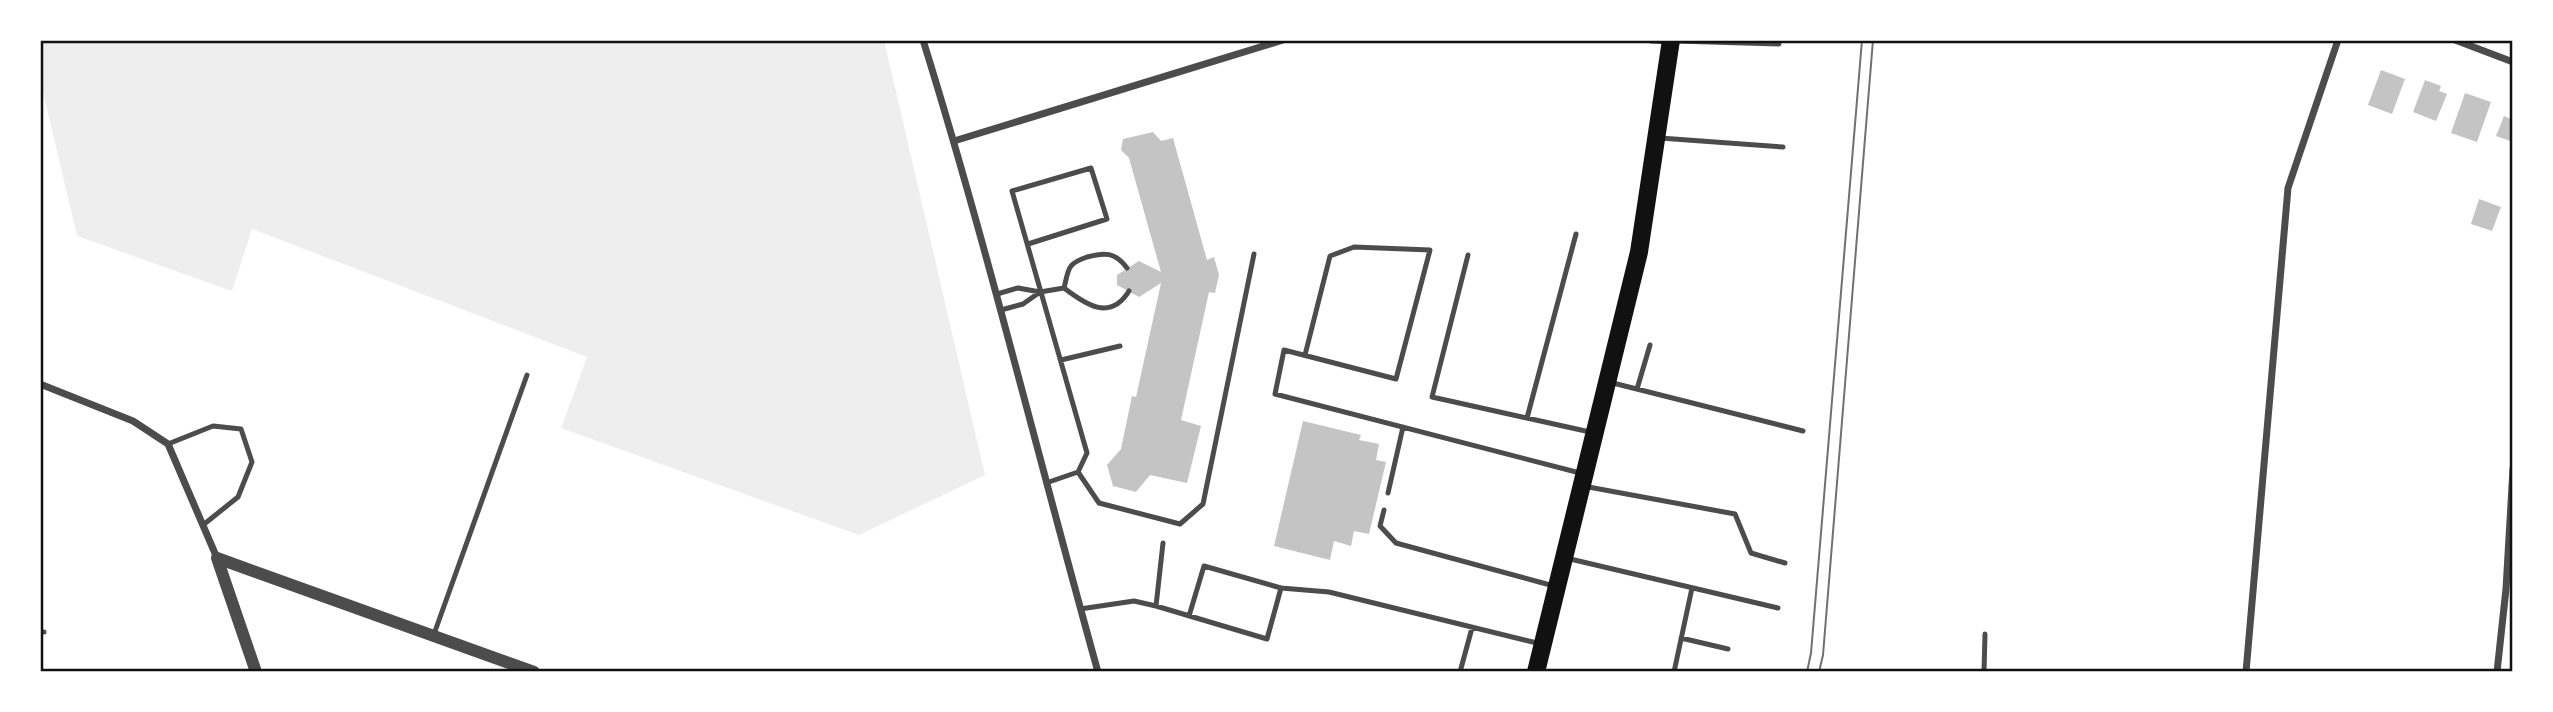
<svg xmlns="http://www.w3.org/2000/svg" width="2553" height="712" font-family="Inter,sans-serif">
<rect width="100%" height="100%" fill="#fff"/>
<path fill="#eee" d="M40,40H884L985,475L859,535L561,428L587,357L252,229L232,291L77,236L40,79Z"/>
<path fill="#c4c4c4" d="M2381,70L2405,79L2392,114L2368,105Z
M2425,80L2441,86L2439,91L2447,94L2436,121L2413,112Z
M2465,93L2491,102L2477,142L2451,133Z
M2504,116L2513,120V142L2496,136Z
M1153,132L1161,141L1173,138L1207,260L1214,257L1219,275L1215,293L1209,292L1181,420L1201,426L1187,483L1150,475L1136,492L1113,486L1107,465L1121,449L1132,396L1136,397L1161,283L1139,297L1117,285V275L1139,261L1161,272L1129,158L1121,150L1123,139Z
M2479,199L2501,207L2492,231L2471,224Z
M1303,421L1361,435L1359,440L1379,444L1376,460L1386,462L1369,534L1354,531L1351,546L1334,541L1330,560L1274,546Z"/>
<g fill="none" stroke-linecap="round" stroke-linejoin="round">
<path stroke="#4c4c4c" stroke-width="5" d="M1675,41L1779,44
M1660,138L1783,147
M1028,244L1107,219L1091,168L1012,191L1087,453L1078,472L1046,483
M1468,255L1432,397L1590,432
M1064,288C1066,281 1067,271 1071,266C1075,261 1081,259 1087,257C1105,252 1115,252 1127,268
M997,294L1018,288L1040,292
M1001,310L1023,304L1040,292L1064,288C1085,304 1110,322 1129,291
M1305,355L1330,256L1354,247L1430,250L1396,379L1284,350L1275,394L1580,473
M1061,360L1120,346
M1609,382L1803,431
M1637,389L1650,345
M1527,418L1576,234
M168,444L213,426L241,429L252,462L238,497L203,525
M1078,472L1099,503L1180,524L1203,504L1254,254
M1583,486L1735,514L1751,553L1785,563
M1388,493L1403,427
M1384,510L1380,526L1396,543L1554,586
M1566,558L1778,608
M1281,588L1329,592L1541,644
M1156,606L1267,639L1281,588L1204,566L1189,616
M1080,609L1134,601L1156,606L1163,543
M40,632H44
M434,634L527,375
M1681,638L1728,649
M1460,672L1472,628
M1674,672L1692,588
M1984,672L1985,634"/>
<path stroke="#4c4c4c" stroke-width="7" d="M923,40C988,249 1039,461 1098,672
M1651,40L1671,41
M2455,40L2513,62
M954,141L1283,40
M40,384L133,421L168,444L217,558
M2246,672L2288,188L2338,40
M2497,672L2506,589L2513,469"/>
<path stroke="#4c4c4c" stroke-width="12" d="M217,558L534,672
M217,558L256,672"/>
<path stroke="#111" stroke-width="18" d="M1536,672L1639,252L1671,40"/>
<path stroke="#707070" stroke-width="2" d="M1807,672L1811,653L1862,40
M1819,672L1823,655L1873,40"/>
</g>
<rect width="2553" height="712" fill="none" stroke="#ffffff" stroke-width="84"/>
<rect x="42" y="42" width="2469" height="628" fill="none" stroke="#111" stroke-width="2.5"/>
</svg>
